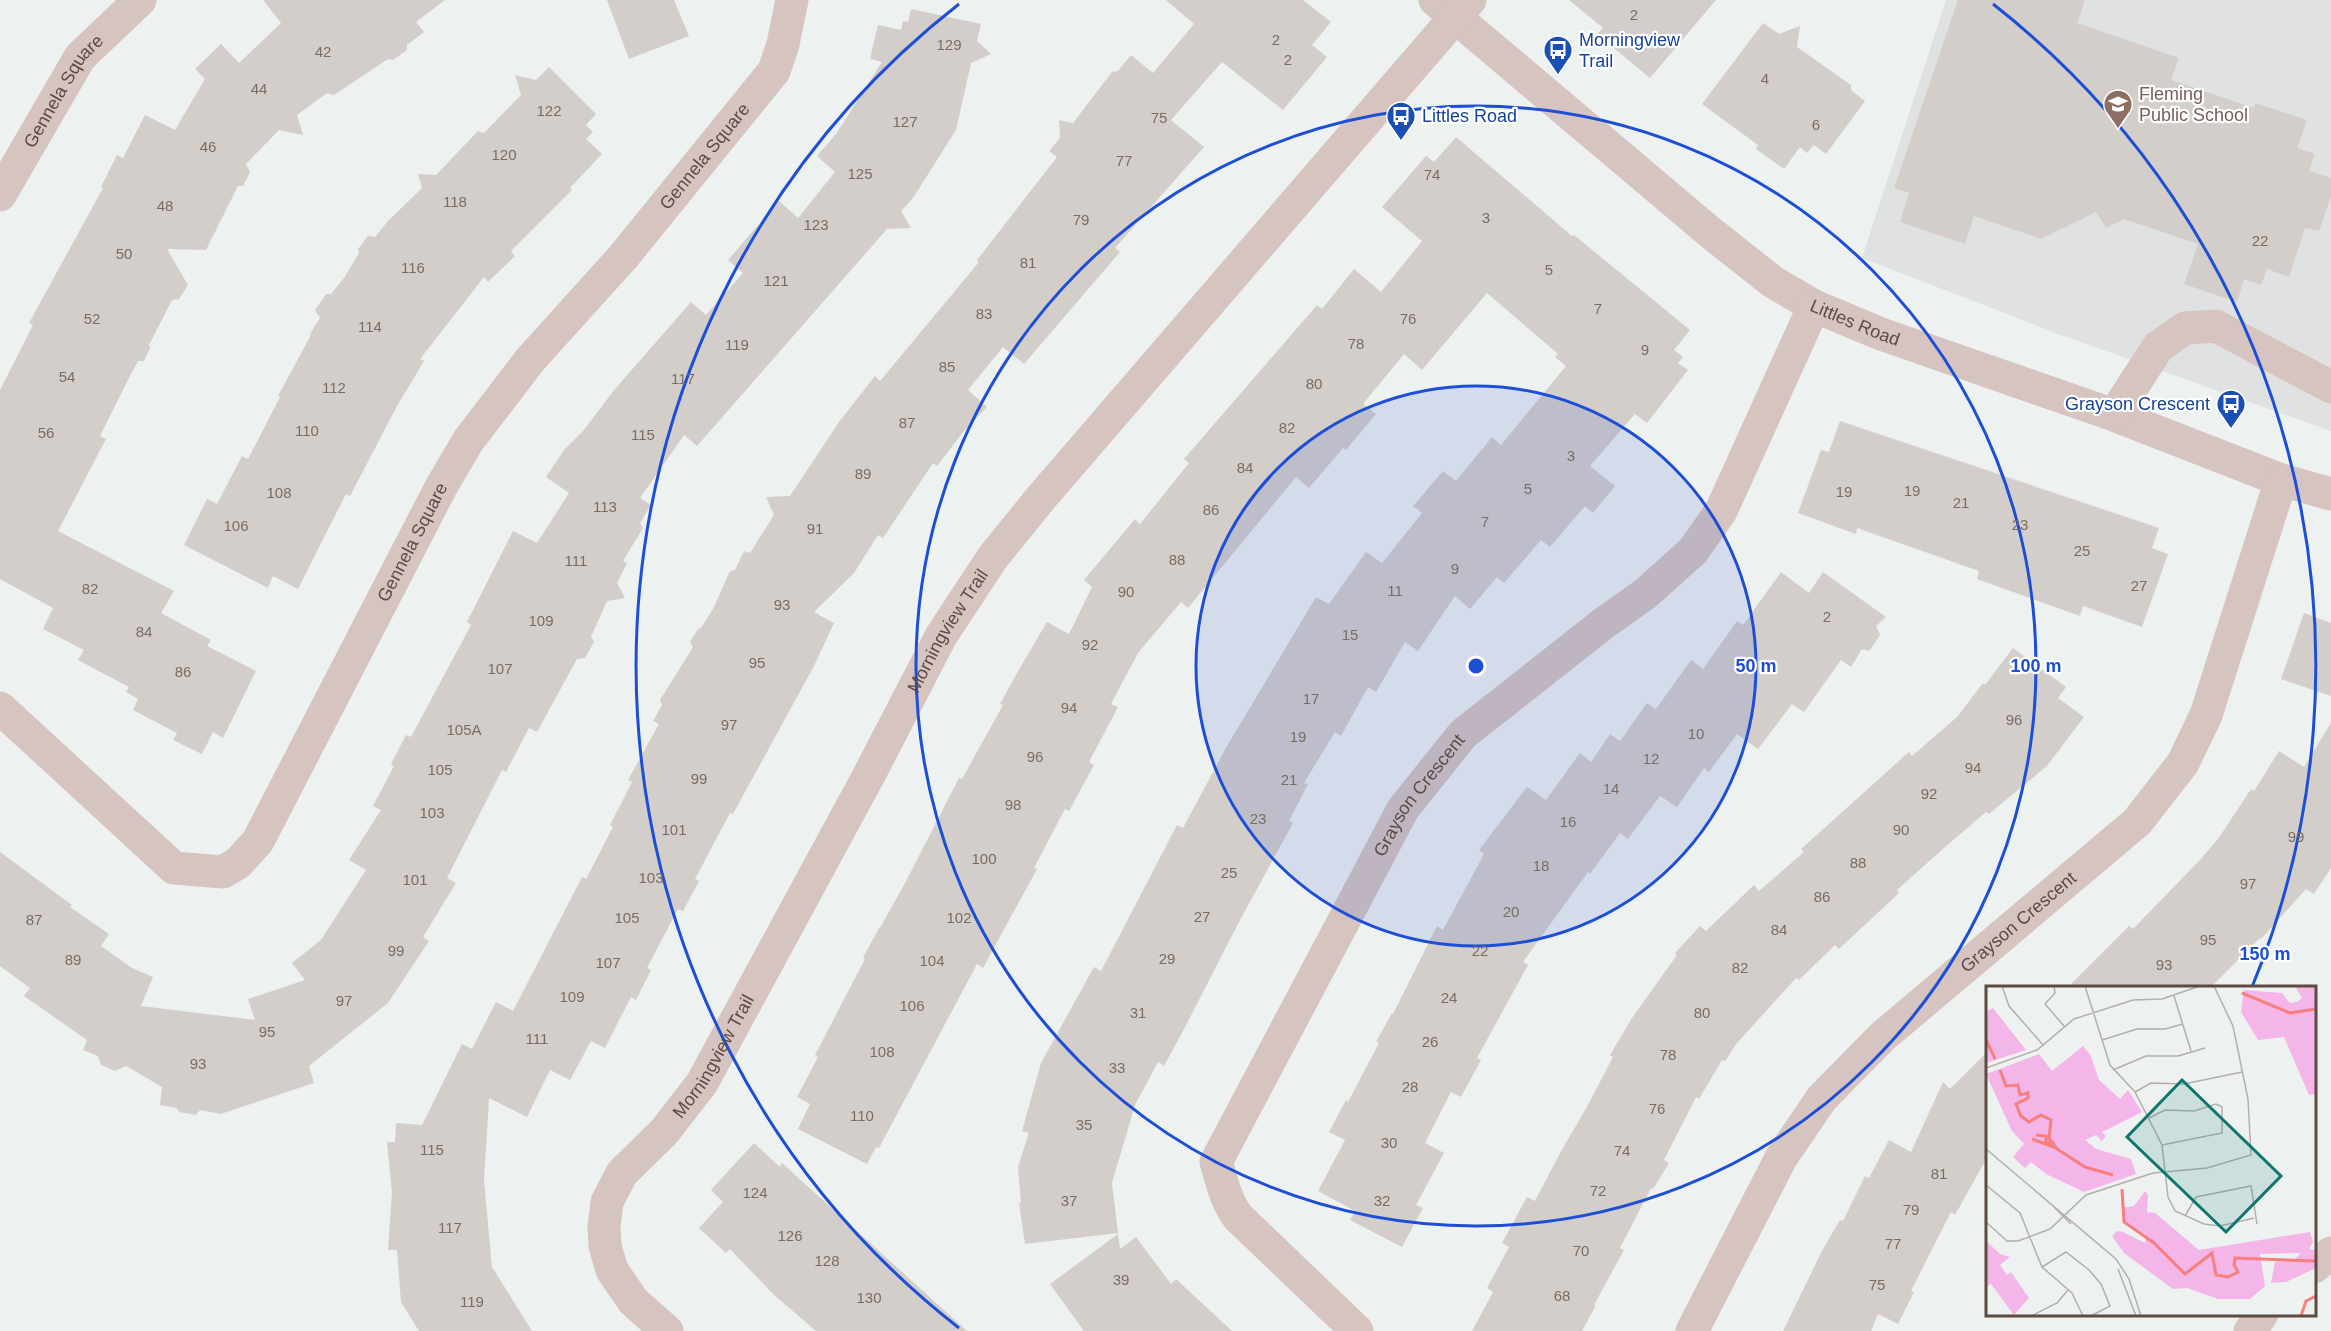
<svg xmlns="http://www.w3.org/2000/svg" width="2331" height="1331" font-family="Arial,sans-serif">
<rect width="100%" height="100%" fill="#edf1f0"/>
<path fill="#dfe2e1" d="M1946,0H2331V431L2061,335L1862,258Z"/>
<path fill="#d3cec9" d="M263,0H445L416,22L424,32L407,45V50L393,60L388,59L334,95L327,93L297,115L303,135L279,130L246,164L250,172L243,186H238L206,250L167,249L188,285L179,299L172,300L149,345L150,348L144,361H138L130,376L100,436L106,439L58,531L174,591L161,613L211,640L207,646L256,671L223,738L213,732L202,754L173,740L177,733L133,710L138,699L126,692L129,687L78,660L84,650L43,629L53,608L0,579V390L33,325L29,323L103,188L101,187L117,155L123,158L145,115L175,130L205,79L195,69L221,44L239,63L281,23Z
M607,0H674L689,36L629,59Z
M1166,0H1303L1331,22L1312,45L1327,57L1283,110L1222,62L1171,120L1204,147L1115,248L1120,252L1024,364L1003,347L968,390L987,407L964,431L937,466L933,463L883,538L878,535L854,573L814,612L834,623L814,666L733,814L730,813L695,879L699,881L683,911L678,909L647,968L651,970L636,1000L631,997L605,1048L591,1041L570,1080L550,1070L527,1117L489,1098L484,1181L492,1267L532,1331H419L401,1302L397,1250H388L392,1193L387,1142H395L396,1123L422,1125L462,1044L472,1049L496,1002L513,1011L582,877L586,879L613,827L610,825L632,782L628,780L659,724L653,721L662,705L660,700L693,647L690,642L698,629L701,628L713,609L730,571L735,570L744,551L750,553L774,515L766,497L790,496L839,422L875,376L880,381L979,262L977,260L1057,157L1049,151L1060,138L1059,120L1073,123L1112,72L1118,71L1131,55L1153,73L1194,24Z
M1569,0H1716L1650,78L1597,34L1603,28Z
M1958,0H2085L2077,23L2179,58L2171,80L2254,108L2255,103L2307,120L2297,148L2315,154L2309,171L2331,178V196L2319,231L2305,228L2289,277L2267,269L2261,285L2244,279L2237,302L2184,284L2198,244L2124,219L2106,228L2096,212L2041,239L1974,216L1965,244L1900,222L1909,193L1894,188Z
M911,9L981,24L977,41L991,54L971,63L956,130L913,198L901,211L911,228L887,229L697,446L684,435L640,498L651,505L640,523L643,528L623,561L627,563L617,583L625,598L607,601L591,637L594,642L585,658L577,659L537,732L529,728L506,772L502,770L447,878L456,883L423,937L429,941L388,1003L309,1066L314,1083L221,1114L200,1110L196,1115L179,1112L177,1108L160,1105L162,1087L126,1066L115,1071L101,1065L98,1056L83,1050L87,1040L24,996L30,988L0,966V852L72,905L70,907L109,934L101,946L132,968L153,977L141,1006L255,1020L248,999L305,980L292,963L321,940L366,870L349,860L381,810L373,806L394,766L391,764L406,735L411,737L471,625L467,622L513,531L537,543L569,493L546,477L564,450L583,431L615,389L691,302L706,315L743,273L728,260L779,201L798,218L835,172L817,156L836,134L882,62L870,59L878,25L901,30L903,21L908,22Z
M1763,23L1779,34L1800,26L1797,47L1851,85V90L1865,101L1826,154L1814,145L1807,153L1800,147L1784,169L1756,149L1758,145L1702,104Z
M549,67L596,114L586,125L593,132L586,139L602,154L570,188L572,190L511,251L515,256L488,282L484,277L420,359L424,361L397,406L350,496L346,494L298,589L273,576L268,588L184,545L207,499L217,504L242,456L248,459L280,397L278,396L311,335L310,334L320,318L315,310L326,294H331L344,278L359,253L358,249L368,236L375,237L388,221L422,188L418,174L436,175L478,131L484,133L521,95L515,75L536,80Z
M1456,137L1572,236L1574,235L1690,330L1674,350L1683,357L1678,363L1688,370L1647,423L1635,414L1590,466L1615,486L1593,513L1585,506L1550,547L1541,540L1504,583L1497,577L1470,609L1455,596L1418,651L1405,642L1376,692L1368,687L1341,736L1335,732L1304,783L1308,784L1289,821L1293,823L1240,920L1183,1031L1164,1066L1158,1062L1135,1105L1112,1183L1118,1233L1025,1244L1019,1203H1021L1018,1167L1029,1133L1022,1131L1041,1063L1094,967L1101,971L1177,825L1183,828L1227,746L1316,597L1329,604L1366,552L1382,563L1422,513L1413,506L1443,471L1456,481L1492,437L1501,445L1566,366L1555,357L1558,354L1487,293L1422,370L1404,354L1363,404L1376,414L1346,450L1343,448L1309,488L1296,477L1188,608L1181,602L1138,653L1111,704L1118,707L1089,762L1094,765L1069,811L1065,809L1034,868L1037,869L983,968L977,964L879,1148L876,1147L867,1164L798,1129L810,1104L797,1097L818,1057L815,1055L865,959L863,958L879,928H880L905,883L959,778L962,779L1003,705L1000,704L1017,673L1047,622L1069,634L1092,587L1084,580L1135,519L1140,524L1189,463L1184,459L1317,305L1322,309L1354,269L1381,292L1422,241L1382,207L1426,156L1434,162Z
M1840,421L2159,528L2152,548L2168,554L2142,627L2083,606L2080,616L1977,579L1979,571L1857,528L1856,534L1798,513L1821,450L1829,452Z
M1781,572L1809,593L1823,572L1886,617L1876,626L1880,635L1869,651L1862,649L1851,667L1841,660L1804,712L1792,704L1758,749L1737,734L1709,772L1704,768L1677,807L1660,796L1628,839L1620,833L1590,874L1588,872L1523,962L1528,965L1477,1058L1481,1060L1461,1097L1451,1092L1425,1143L1444,1153L1416,1205L1423,1208L1402,1247L1350,1220L1355,1211L1318,1191L1345,1140L1329,1132L1346,1100L1348,1102L1379,1043L1376,1042L1392,1013L1393,1014L1437,926L1443,930L1484,854L1479,850L1527,787L1546,800L1580,753L1591,762L1610,734L1620,741L1647,703L1656,709L1691,660L1703,669L1737,621L1743,625Z
M2304,613L2331,623V696L2281,679Z
M2013,648L2066,687L2058,698L2084,717L2047,766L1989,814L1986,812L1944,848L1897,890L1899,893L1839,949L1835,945L1799,980L1796,978L1737,1043L1725,1061L1722,1060L1699,1099L1696,1097L1664,1160L1669,1163L1653,1189L1651,1188L1620,1248L1624,1250L1594,1305H1596L1582,1331H1472L1493,1292L1487,1288L1509,1247L1502,1243L1527,1197L1535,1201L1560,1153L1588,1105L1613,1057L1610,1055L1632,1018L1677,955L1675,953L1700,926L1706,931L1754,885L1759,891L1804,852L1801,849L1909,752L1912,756L1957,717L1983,683L1985,685Z
M2331,723V868L2314,894L2306,889L2261,939L2260,938L2211,987H2068L2129,926L2133,929L2199,861L2218,839L2251,789L2254,791L2279,751L2304,767Z
M1988,1051V1156L1955,1215L1951,1212L1911,1291L1914,1292L1898,1324L1878,1314L1871,1331H1783L1823,1249L1840,1220L1843,1221L1865,1176L1869,1178L1889,1140L1911,1152L1943,1082L1950,1089Z
M754,1143L780,1167L782,1163L967,1331H816L773,1294L730,1249L726,1253L699,1228L723,1202L711,1190Z
M1118,1234L1120,1249L1136,1237L1171,1284L1176,1279L1232,1331H1084L1050,1284Z"/>
<g fill="none" stroke-linecap="round" stroke-linejoin="round">
<g stroke="#d5c4bf" stroke-width="33">
<path id="s1" d="M1435,0L1711,233L1773,282L1814,306L1881,334L2114,415L2281,480L2331,494"/>
<path id="s2" d="M0,195L80,57L140,0"/>
<path d="M2114,415L2158,347L2185,328L2216,326L2331,387"/>
<path id="s3" d="M0,708L174,868L223,872L238,863L258,841L441,487L468,441L530,360L623,257L774,71L783,44L792,0"/>
<path d="M2314,1267L2331,1253"/>
<path id="s4" d="M667,1331L633,1301L612,1270L605,1246L604,1227L607,1202L622,1173L664,1132L702,1083L869,775L941,636L993,557L1040,499L1470,0"/>
<path id="s5" d="M1357,1331L1238,1217C1226,1201 1222,1182 1216,1162L1403,809L1463,734L1604,623L1645,594L1693,551L1721,511L1814,306"/>
<path id="s6" d="M1692,1331L1781,1158L1822,1098L1882,1037L2137,822L2183,763L2206,715L2281,480"/>
<path d="M2250,1331L2262,1314"/>
</g>
</g>
<circle cx="1476" cy="666" r="280" fill="#1d4ed8" fill-opacity=".12"/>
<g fill="none" stroke="#1d4ed8" stroke-width="3">
<circle cx="1476" cy="666" r="280"/>
<circle cx="1476" cy="666" r="560"/>
<path d="M959 1328A840 840 0 0 1 959 4M1993 4A840 840 0 0 1 2252 987"/>
</g>
<defs>
<g id="bus-pin" transform="scale(1.5)"><path d="M0 17L-7.5 6A9.5 9.5 0 1 1 7.5 6Z" fill="#1a4fb4" stroke="#fff"/><path d="M-5-6H5V4H4V6H2V4H-2V6H-4V4H-5ZM-3.5-4V0h7V-4ZM-3.5 1.2v1.5H-2V1.2ZM2 1.2v1.5H3.5V1.2Z" fill="#fff"/></g>
<g id="school-pin" transform="scale(1.5)"><path d="M0 17L-7.5 6A9.5 9.5 0 1 1 7.5 6Z" fill="#8d6e63" stroke="#fff"/><path d="M0-5L7-2L0 1L-7-2ZM-4 1L0 2.5L4 1V4Q0 6-4 4Z" fill="#fff"/></g>
</defs>
<g fill-rule="evenodd">
<use href="#bus-pin" x="1558" y="50"/>
<use href="#school-pin" x="2118" y="104"/>
<use href="#bus-pin" x="1401" y="116"/>
<use href="#bus-pin" x="2231" y="404"/>
</g>
<g text-anchor="middle" stroke-width="4.5" stroke-linejoin="round" paint-order="stroke">
<g font-size="15" fill="#7a6c64">
<text x="1634" y="20">2</text>
<text x="1276" y="45">2</text>
<text x="949" y="50">129</text>
<text x="323" y="57">42</text>
<text x="1288" y="65">2</text>
<text x="1765" y="84">4</text>
<text x="259" y="94">44</text>
<text x="549" y="116">122</text>
<text x="1159" y="123">75</text>
<text x="905" y="127">127</text>
<text x="1816" y="130">6</text>
<text x="208" y="152">46</text>
<text x="504" y="160">120</text>
<text x="1124" y="166">77</text>
<text x="860" y="179">125</text>
<text x="1432" y="180">74</text>
<text x="455" y="207">118</text>
<text x="165" y="211">48</text>
<text x="1486" y="223">3</text>
<text x="1081" y="225">79</text>
<text x="816" y="230">123</text>
<text x="2260" y="246">22</text>
<text x="124" y="259">50</text>
<text x="1028" y="268">81</text>
<text x="413" y="273">116</text>
<text x="1549" y="275">5</text>
<text x="776" y="286">121</text>
<text x="1598" y="314">7</text>
<text x="984" y="319">83</text>
<text x="92" y="324">52</text>
<text x="1408" y="324">76</text>
<text x="370" y="332">114</text>
<text x="1356" y="349">78</text>
<text x="737" y="350">119</text>
<text x="1645" y="355">9</text>
<text x="947" y="372">85</text>
<text x="67" y="382">54</text>
<text x="683" y="384">117</text>
<text x="1314" y="389">80</text>
<text x="334" y="393">112</text>
<text x="907" y="428">87</text>
<text x="1287" y="433">82</text>
<text x="307" y="436">110</text>
<text x="46" y="438">56</text>
<text x="643" y="440">115</text>
<text x="1571" y="461">3</text>
<text x="1245" y="473">84</text>
<text x="863" y="479">89</text>
<text x="1528" y="494">5</text>
<text x="1912" y="496">19</text>
<text x="1844" y="497">19</text>
<text x="279" y="498">108</text>
<text x="1961" y="508">21</text>
<text x="605" y="512">113</text>
<text x="1211" y="515">86</text>
<text x="1485" y="527">7</text>
<text x="2020" y="530">23</text>
<text x="236" y="531">106</text>
<text x="815" y="534">91</text>
<text x="2082" y="556">25</text>
<text x="1177" y="565">88</text>
<text x="576" y="566">111</text>
<text x="1455" y="574">9</text>
<text x="2139" y="591">27</text>
<text x="90" y="594">82</text>
<text x="1395" y="596">11</text>
<text x="1126" y="597">90</text>
<text x="782" y="610">93</text>
<text x="1827" y="622">2</text>
<text x="541" y="626">109</text>
<text x="144" y="637">84</text>
<text x="1350" y="640">15</text>
<text x="1090" y="650">92</text>
<text x="757" y="668">95</text>
<text x="500" y="674">107</text>
<text x="183" y="677">86</text>
<text x="1311" y="704">17</text>
<text x="1069" y="713">94</text>
<text x="2014" y="725">96</text>
<text x="729" y="730">97</text>
<text x="464" y="735">105A</text>
<text x="1696" y="739">10</text>
<text x="1298" y="742">19</text>
<text x="1035" y="762">96</text>
<text x="1651" y="764">12</text>
<text x="1973" y="773">94</text>
<text x="440" y="775">105</text>
<text x="699" y="784">99</text>
<text x="1289" y="785">21</text>
<text x="1611" y="794">14</text>
<text x="1929" y="799">92</text>
<text x="1013" y="810">98</text>
<text x="432" y="818">103</text>
<text x="1258" y="824">23</text>
<text x="1568" y="827">16</text>
<text x="674" y="835">101</text>
<text x="1901" y="835">90</text>
<text x="2296" y="842">99</text>
<text x="984" y="864">100</text>
<text x="1858" y="868">88</text>
<text x="1541" y="871">18</text>
<text x="1229" y="878">25</text>
<text x="651" y="883">103</text>
<text x="415" y="885">101</text>
<text x="2248" y="889">97</text>
<text x="1822" y="902">86</text>
<text x="1511" y="917">20</text>
<text x="1202" y="922">27</text>
<text x="627" y="923">105</text>
<text x="959" y="923">102</text>
<text x="34" y="925">87</text>
<text x="1779" y="935">84</text>
<text x="2208" y="945">95</text>
<text x="396" y="956">99</text>
<text x="1480" y="956">22</text>
<text x="1167" y="964">29</text>
<text x="73" y="965">89</text>
<text x="932" y="966">104</text>
<text x="608" y="968">107</text>
<text x="2164" y="970">93</text>
<text x="1740" y="973">82</text>
<text x="572" y="1002">109</text>
<text x="1449" y="1003">24</text>
<text x="344" y="1006">97</text>
<text x="912" y="1011">106</text>
<text x="1138" y="1018">31</text>
<text x="1702" y="1018">80</text>
<text x="267" y="1037">95</text>
<text x="537" y="1044">111</text>
<text x="1430" y="1047">26</text>
<text x="882" y="1057">108</text>
<text x="1668" y="1060">78</text>
<text x="198" y="1069">93</text>
<text x="1117" y="1073">33</text>
<text x="1410" y="1092">28</text>
<text x="1657" y="1114">76</text>
<text x="862" y="1121">110</text>
<text x="1084" y="1130">35</text>
<text x="1389" y="1148">30</text>
<text x="432" y="1155">115</text>
<text x="1622" y="1156">74</text>
<text x="1939" y="1179">81</text>
<text x="1598" y="1196">72</text>
<text x="755" y="1198">124</text>
<text x="1069" y="1206">37</text>
<text x="1382" y="1206">32</text>
<text x="1911" y="1215">79</text>
<text x="450" y="1233">117</text>
<text x="790" y="1241">126</text>
<text x="1893" y="1249">77</text>
<text x="1581" y="1256">70</text>
<text x="827" y="1266">128</text>
<text x="1121" y="1285">39</text>
<text x="1877" y="1290">75</text>
<text x="1562" y="1301">68</text>
<text x="869" y="1303">130</text>
<text x="472" y="1307">119</text>
</g>
<g font-size="18" fill="#164399" stroke="#fff" text-anchor="start">
<text x="1579" y="46">Morningview<tspan x="1579" dy="21">Trail</tspan></text>
<text x="1422" y="122">Littles Road</text>
<text x="2210" y="410" text-anchor="end">Grayson Crescent</text>
</g>
<g font-size="18" fill="#5d4b43" stroke="#fff">
<text dy="6" stroke="none"><textPath href="#s2" startOffset="122">Gennela Square</textPath></text>
<text dy="6" stroke="none"><textPath href="#s3" startOffset="1155">Gennela Square</textPath></text>
<text dy="6" stroke="none"><textPath href="#s1" startOffset="532">Littles Road</textPath></text>
<text dy="6" stroke="none"><textPath href="#s3" startOffset="669">Gennela Square</textPath></text>
<text dy="6" stroke="none"><textPath href="#s4" startOffset="820">Morningview Trail</textPath></text>
<text dy="6" stroke="none"><textPath href="#s5" startOffset="644">Grayson Crescent</textPath></text>
<text dy="6" stroke="none"><textPath href="#s6" startOffset="531">Grayson Crescent</textPath></text>
<text dy="6" stroke="none"><textPath href="#s4" startOffset="334">Morningview Trail</textPath></text>
</g>
<g font-size="18" fill="#785e54" stroke="#fff" text-anchor="start">
<text x="2139" y="100">Fleming<tspan x="2139" dy="21">Public School</tspan></text>
</g>
</g>
<g transform="translate(1986 986)">
<rect width="330" height="330" fill="#edf1f0"/>
<path d="M309,0H330V108L323,109L298,51L272,54L255,26L258,4L296,7L304,17L311,16L316,12ZM7,22L40,64L0,77V26ZM97,60L105,70L113,94L134,113L142,104L156,126L116,146L120,150L116,155L110,149L99,154L110,163L145,173L150,188L98,206L60,188L45,176L39,182L27,171L38,158L26,145L0,88L53,68L66,85ZM159,205L162,209L161,226L169,227L213,264L324,246L327,256L323,263L330,264V282L300,296L285,297L289,276L308,274L315,267L274,268L279,300L264,313H232L201,302L187,303L138,267L126,250L131,245L137,246L159,257L160,249L138,235L136,222L148,220ZM0,255L14,268L24,271L14,279L21,289L25,286L43,312L28,329L5,298L0,301Z" fill="#f4b5e8"/>
<path fill="none" stroke="#f77f7d" stroke-width="3" d="M256,7L304,27L330,23M0,53L9,73M14,84L20,100L32,99L34,109L42,107V112L30,118L35,130L43,136L55,129L65,134L63,152L71,163L99,181L127,189M50,149L60,150V156L66,157M46,153L70,162M136,203L138,236L168,257L199,288L226,267L230,289L242,291L252,286L248,279L249,272L330,275M315,330L320,315L330,310"/>
<path fill="none" stroke="#b3afab" stroke-width="1.5" d="M16,0L23,20L57,59M68,0L69,7L59,18L78,40M99,0L124,79L149,106L176,159L182,211L189,225L218,238L234,240L268,232M188,10L205,65M116,54L151,43H179L197,38M0,82L51,64L88,33L147,14L176,13L214,0M127,84L160,70H192L219,62M149,106L165,97L198,98L256,86M163,132L179,124L208,125L230,118L236,121V147L176,159M0,163L130,273L143,293L155,330M0,199L34,227L56,281L86,307L97,330M67,220L85,238M199,230L210,211L265,200L271,238M0,236L21,255H32L64,243L100,209L167,187L221,182L265,169L262,113L247,40L228,0M56,281L80,266L103,284L115,298L124,320L105,330M132,283L150,330M45,330L71,317L82,304"/>
<path fill="#0f766e" fill-opacity="0.15" stroke="#0f766e" stroke-width="3" d="M196,94L295,190L240,246L141,151Z"/>
<rect width="330" height="330" fill="none" stroke="#5d4b43" stroke-width="3"/>
</g>
<circle cx="1476" cy="666" r="9" fill="#1d4ed8" stroke="#fff" stroke-width="3"/>
<g font-size="18" text-anchor="middle" font-weight="bold" fill="#1d4ed8" stroke="#fff" stroke-width="4.5" stroke-linejoin="round" paint-order="stroke">
<text x="1756" y="672">50 m</text>
<text x="2036" y="672">100 m</text>
<text x="2265" y="960">150 m</text>
</g>
</svg>
